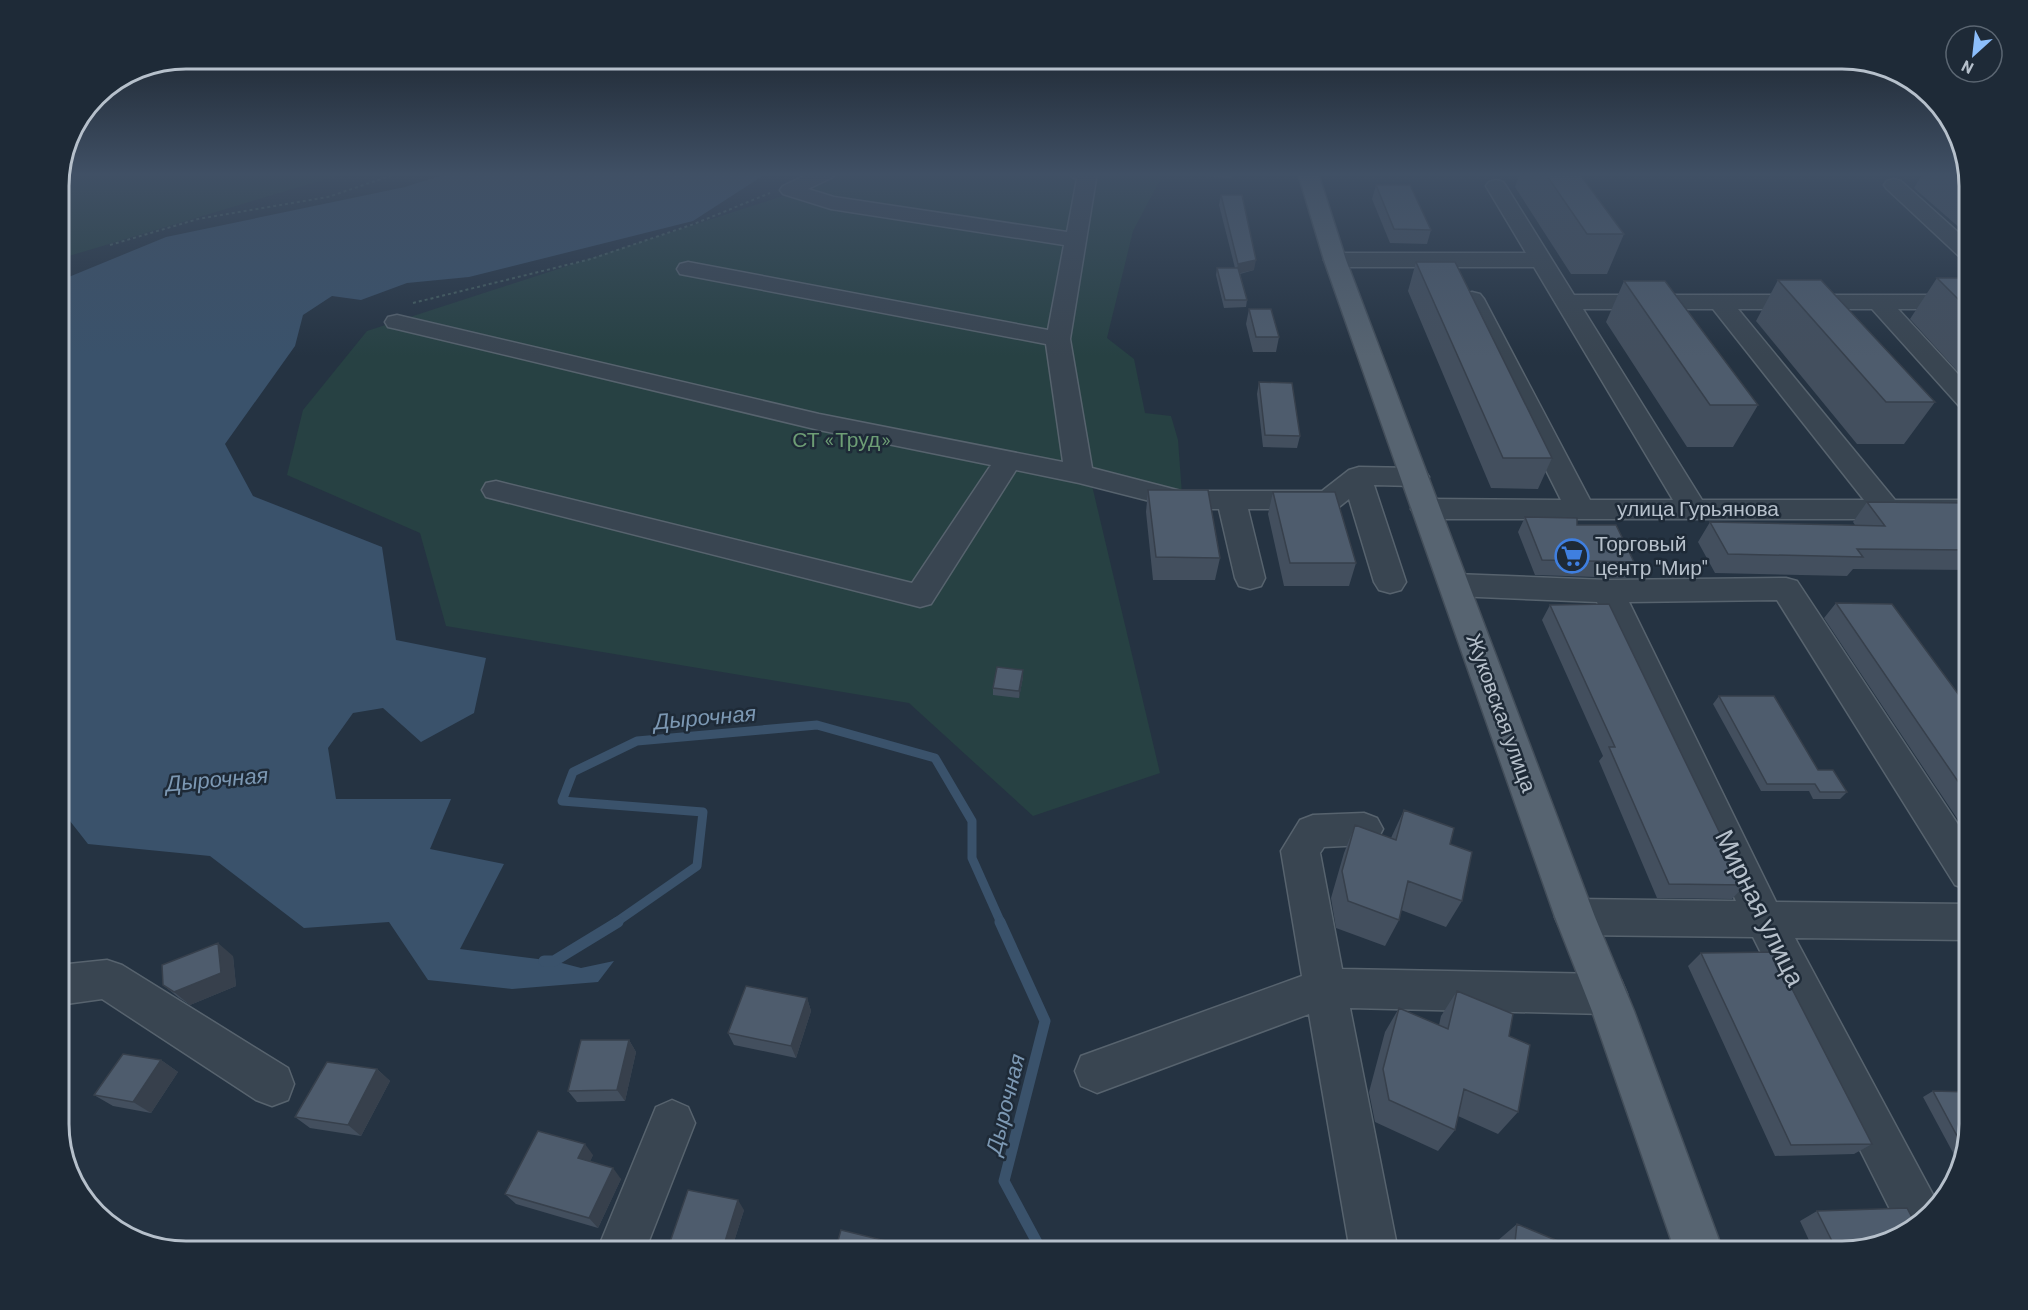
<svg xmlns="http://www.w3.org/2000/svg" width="2028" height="1310" font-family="Barlow,sans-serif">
<rect width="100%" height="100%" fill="#253342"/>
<path fill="#274143" d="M60,173H346L59,259Z
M834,173H1125L1162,176L1133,231L1107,338L1134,359L1145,413L1171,416L1178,440L1182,494L1090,477L1160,773L1033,816L909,703L446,626L420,533L287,475L303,410L367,331L789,194Z"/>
<path fill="#3a526b" d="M449,173H767L693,221L469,277L407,283L361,300L332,296L303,315L295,346L225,444L253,496L382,547L396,640L486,658L474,713L421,742L383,708L353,713L328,748L336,799H451L430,849L504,864L460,949L554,961L581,968L614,961L598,982L512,989L428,980L389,922L304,928L210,856L88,844L59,807V281L166,237L405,187Z"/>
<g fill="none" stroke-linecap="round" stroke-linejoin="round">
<path stroke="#3a526b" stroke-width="9" d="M615,923L697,866L703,812L562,801L573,772L637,741L817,725L935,758L972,821V858L1001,923"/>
<path stroke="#3a526b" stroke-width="11" d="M1000,922L1045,1021L1004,1181L1039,1246L1051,1251
M544,961H554L618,922"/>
<g stroke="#57636e" stroke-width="3">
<path id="minor" d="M810,173H836L833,177L808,189L834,197L1067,232L1077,179L1072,177L1069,173H1097L1070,339L1092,468L1181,491H1322L1349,470L1359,467L1415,468L1425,471L1429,477L1425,483L1415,486L1374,485L1406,582L1401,590L1390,593L1379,590L1374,582L1349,499L1339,507L1329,509H1248L1265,578L1261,586L1250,589L1239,586L1235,578L1219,509H1181L1079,483L1016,470L931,604L920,607L486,497L482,490L486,483L496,481L912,583L991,465L819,430L397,329L388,327L385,322L388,317L397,315L819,414L1063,462L1046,344L680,274L677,269L680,264L688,262L1048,330L1064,245L831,209L783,194L780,190L783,186Z
M1894,179L1901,181L1969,242V260L1961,258L1887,189L1884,185L1887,181Z
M1496,180L1503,182L1506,186L1574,295H1969V309H1898L1969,386V409L1960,407L1872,309H1738L1895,500H1969V519H1426L1416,516L1411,509L1416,502L1426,499L1561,500L1460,299L1464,294L1472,292L1480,294L1484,299L1590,500H1673L1534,267H1335L1327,265L1324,260L1327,255L1335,253H1526L1486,186L1489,182ZM1583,309H1713L1864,500H1702Z
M1455,574L1608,580L1786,578L1797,581L1969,841V890L1955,885L1777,600L1629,602L1776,902L1969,904V940L1795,938L1938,1204L1905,1235H1903L1753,937L1575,935L1561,930L1555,917L1561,904L1575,899L1736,901L1597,602L1455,596L1444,593L1439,585L1444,577Z
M1364,813L1377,818L1383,829L1377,840L1364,845L1324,847L1320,853L1342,969L1606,974L1621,980L1627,994L1621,1008L1606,1014L1350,1008L1398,1251H1350L1309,1014L1097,1093L1081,1086L1075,1071L1081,1056L1302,976L1281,851L1300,820L1313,815Z
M107,960L122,965L288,1068L294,1084L288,1100L272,1106L256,1100L102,999L59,1005V965Z
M672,1100L688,1107L695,1123L645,1251H597L656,1107Z"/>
</g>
<g stroke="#434e5a" stroke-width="3">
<path id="major" d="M1298,173H1318L1346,260L1595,917L1634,1011L1723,1251H1675L1592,1011L1555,917L1324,260Z"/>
</g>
<path stroke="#455e5f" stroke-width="2" stroke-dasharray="3 3" stroke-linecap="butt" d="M110,245L198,219L328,197L399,173
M413,303L591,259L694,224L770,193"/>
<use href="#minor" fill="#394551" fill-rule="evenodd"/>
<use href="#major" fill="#576471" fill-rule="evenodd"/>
</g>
<path fill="#434f5e" d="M1203,173H1232L1231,178L1203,176Z
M1520,173H1579L1624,234L1607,274H1571L1515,187Z
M1923,173H1966L1970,186V237L1914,188Z
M1376,185L1431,230L1427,244L1390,243L1372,199Z
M1221,195L1254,270L1240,274L1247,300L1246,307L1224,308L1216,275L1217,268H1235L1219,205Z
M1416,262L1552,458L1538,489L1491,488L1408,291Z
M1937,278H1970V385L1910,319Z
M1778,280L1935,402L1904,444H1857L1756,321Z
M1624,281L1758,405L1733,447H1687L1606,322Z
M1249,309L1279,337L1276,352H1253L1246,324Z
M1259,382L1300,436L1297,448L1263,447L1257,394Z
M1148,490L1220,558L1215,580H1153L1146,512Z
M1273,492L1356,563L1349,586H1284L1268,514Z
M1867,502L1970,503V570L1853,569L1847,576L1715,573L1698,542L1710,522L1855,525L1853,522Z
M1525,517L1577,525L1634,562L1626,578L1535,575L1518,532Z
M1836,603L1970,710V838L1824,618Z
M1550,605L1745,885L1732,899L1657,898L1599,761L1603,756L1542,620Z
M1023,670V677L1019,698L993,695V688Z
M1719,696L1818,770L1847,792L1840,799H1813L1809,791H1761L1713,704Z
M1404,810L1450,844L1462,901L1446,927L1401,910L1399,920L1385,946L1336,928L1331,898L1344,853L1355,825L1391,838Z
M1701,953L1872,1144L1854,1154L1775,1156L1688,966Z
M233,956L236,986L190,1005L179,998L163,985Z
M1457,991L1509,1036L1518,1112L1498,1134L1458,1116L1455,1130L1438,1151L1375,1122L1369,1092L1385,1032L1399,1008L1439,1025L1441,1016Z
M807,998L811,1011L796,1058L734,1045L728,1033Z
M629,1040L636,1052L625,1101L577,1102L568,1091Z
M161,1060L178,1072L151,1113L113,1106L94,1095Z
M377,1069L390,1081L361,1136L310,1128L295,1117Z
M1933,1091L1970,1124L1958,1162L1923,1097Z
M593,1155L590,1161L621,1179L598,1228L516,1204L505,1194Z
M744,1210L731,1251H675L669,1245Z
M1817,1211L1842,1251H1814L1800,1221Z
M1517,1224L1582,1251H1495L1496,1242Z"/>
<path fill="#37404c" d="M1256,260L1254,270L1236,274L1238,264Z
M1023,670V677L1019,698V691Z
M218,943L233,956L236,986L190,1005L174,992Z
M807,998L811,1011L796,1058L791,1046Z
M59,1019L69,1026L59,1044Z
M629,1040L636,1052L625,1101L617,1090Z
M161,1060L178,1072L151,1113L133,1102Z
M377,1069L390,1081L361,1136L348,1125Z
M585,1144L593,1155L587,1168L578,1158Z
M613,1168L621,1179L598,1228L589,1218Z
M738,1200L744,1210L731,1251H722Z
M890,1242L893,1251H887Z"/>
<path fill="#4e5c6d" stroke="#37404c" stroke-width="1.5" d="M1545,173H1579L1624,234H1587Z
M1376,185H1410L1431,230L1394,229Z
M1221,195H1242L1256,260L1238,264Z
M1416,262H1455L1552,458H1503Z
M1217,268H1238L1247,300H1225Z
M1937,278H1970V311Z
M1778,280H1821L1935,402H1886Z
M1624,281H1665L1758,405H1710Z
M1249,309H1271L1279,337H1256Z
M1259,382L1292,383L1300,436L1265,435Z
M1148,490H1208L1220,558L1156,557Z
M1273,492H1335L1356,563H1290Z
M1867,502L1970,503V550L1857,549L1863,557L1728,554L1710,522L1885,526Z
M1525,517L1577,518V525H1616L1634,562L1542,560Z
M1836,603L1892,604L1970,710V799Z
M1609,604L1745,885L1669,884L1609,747H1615L1550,605Z
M997,667L1023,670L1019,691L993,688Z
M1719,696H1774L1818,770H1833L1847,792H1820L1815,784H1767Z
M1404,810L1454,828L1450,844L1472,852L1462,901L1408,881L1399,920L1348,901L1342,871L1355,825L1396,840Z
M218,943L221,973L174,992L163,985L162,965Z
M1773,952L1872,1144L1791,1145L1701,953Z
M746,986L807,998L791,1046L728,1033Z
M1457,991L1513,1014L1509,1036L1530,1045L1518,1112L1464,1089L1455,1130L1389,1100L1383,1069L1399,1008L1448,1029Z
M581,1040H629L617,1090L568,1091Z
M123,1054L161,1060L133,1102L94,1095Z
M327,1062L377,1069L348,1125L295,1117Z
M1933,1091L1970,1092V1124L1963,1147Z
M538,1131L585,1144L578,1158L613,1168L589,1218L505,1194Z
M688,1190L738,1200L722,1251H704L669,1245Z
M1907,1208L1916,1225L1905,1235L1842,1251H1837L1817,1211Z
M1517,1224L1582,1251H1514Z
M841,1230L890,1242L887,1251H835Z
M1459,1248L1466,1251H1458Z"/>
<linearGradient id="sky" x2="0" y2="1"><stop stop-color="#141c24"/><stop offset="0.49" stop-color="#405065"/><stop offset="1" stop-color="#405065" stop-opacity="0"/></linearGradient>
<rect width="2028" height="356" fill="url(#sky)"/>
<defs>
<g id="supermarket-ring" transform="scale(1.725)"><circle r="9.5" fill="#1e2a37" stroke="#3f7fe0" stroke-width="1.5"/><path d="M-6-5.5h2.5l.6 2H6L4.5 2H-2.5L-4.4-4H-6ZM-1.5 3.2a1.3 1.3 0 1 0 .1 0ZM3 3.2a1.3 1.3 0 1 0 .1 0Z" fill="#3f7fe0"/></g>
</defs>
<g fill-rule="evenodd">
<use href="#supermarket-ring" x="1572" y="556"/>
</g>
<g text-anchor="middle" stroke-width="5" stroke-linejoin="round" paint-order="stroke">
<g font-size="21" fill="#6d9d75" stroke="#1e2a37">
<text x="842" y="447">СТ «Труд»</text>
</g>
<g font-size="21" fill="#b6c0cb" stroke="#1e2a37">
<text x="1698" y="516">улица Гурьянова</text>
<text transform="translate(1501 713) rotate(70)" y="7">Жуковская улица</text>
</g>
<g font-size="21" fill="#b6c0cb" stroke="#1e2a37" text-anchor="start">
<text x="1595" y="551">Торговый<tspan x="1595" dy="24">центр "Мир"</tspan></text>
</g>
<g font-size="22" font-style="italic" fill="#7c98b3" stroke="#1e2a37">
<text transform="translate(705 717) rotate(-5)" y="8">Дырочная</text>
<text transform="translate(217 779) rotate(-5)" y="8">Дырочная</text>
<text transform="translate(1005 1104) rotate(-76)" y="8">Дырочная</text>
</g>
<g font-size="26" fill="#b6c0cb" stroke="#1e2a37">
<text transform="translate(1760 908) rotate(64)" y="9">Мирная улица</text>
</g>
</g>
<path d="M0 0H2028V1310H0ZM186 69H1842A117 117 0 0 1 1959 186V1124A117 117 0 0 1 1842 1241H186A117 117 0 0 1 69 1124V186A117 117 0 0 1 186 69Z" fill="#1e2a37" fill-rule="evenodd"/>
<path fill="none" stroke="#b6c0cb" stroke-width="3" d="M186 69H1842A117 117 0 0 1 1959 186V1124A117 117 0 0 1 1842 1241H186A117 117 0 0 1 69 1124V186A117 117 0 0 1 186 69Z"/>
<g transform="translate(1974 54) rotate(207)"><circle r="28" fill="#1e2a37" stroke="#5b6672" stroke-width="1.5"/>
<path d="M0-4.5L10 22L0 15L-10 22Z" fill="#8cbefb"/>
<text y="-9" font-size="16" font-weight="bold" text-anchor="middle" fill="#b6c0cb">N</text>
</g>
</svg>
